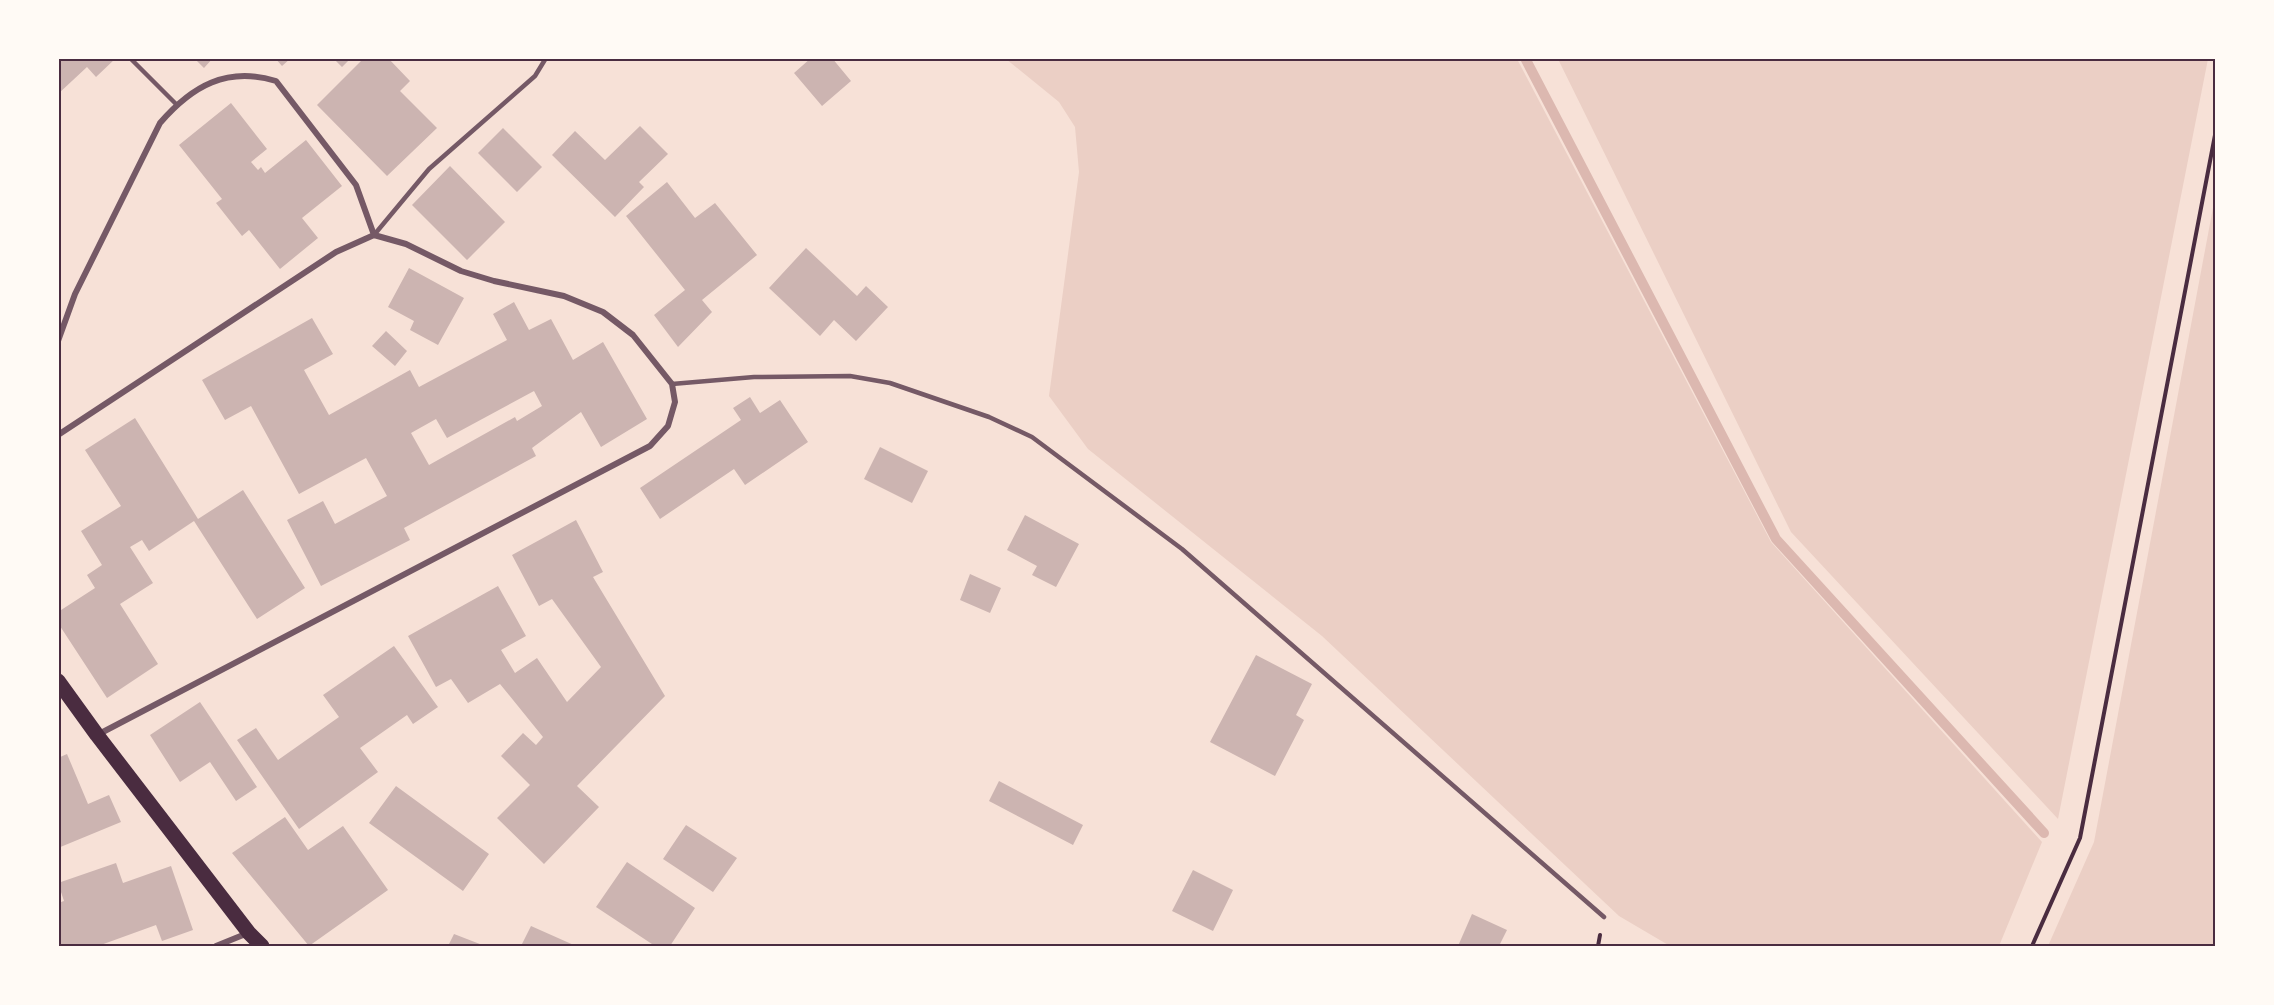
<svg xmlns="http://www.w3.org/2000/svg" width="2274" height="1005" font-family="'PT Sans',sans-serif">
<rect width="100%" height="100%" fill="#f7e1d7"/>
<path fill="#ebcfc5" d="M1006,59H1517L1771,542L2042,842L1999,946H1670L1619,916L1322,636L1088,449L1049,396L1079,172L1075,127L1059,102Z
M1558,59H2208L2058,819L1791,532Z
M2215,197V946H2048L2094,842Z"/>
<g fill="none" stroke-linecap="round" stroke-linejoin="round">
<path stroke="#dcb8b0" stroke-width="10" d="M1525,58L1776,539L2044,833"/>
</g>
<path fill="#ccb4b1" fill-rule="evenodd" d="M58,58H116L96,77L87,67L58,94Z
M194,58H213L204,68Z
M275,58H291L282,66Z
M333,58H351L342,67Z
M364,58H388L410,81L400,91L437,128L387,176L317,105Z
M811,58H832L851,81L822,106L794,73Z
M231,103L267,149L251,162L258,170L261,167L265,173L306,140L342,186L302,218L318,238L280,269L249,230L242,236L216,203L222,199L179,145Z
M640,126L668,154L639,182L644,187L615,217L552,155L575,131L605,160Z
M503,128L542,167L517,192L478,153Z
M450,166L505,222L467,260L412,205Z
M667,182L695,218L715,203L757,255L702,300L712,312L678,347L654,315L685,290L626,216Z
M806,248L857,296L866,286L888,307L856,341L834,320L820,336L769,288Z
M409,268L464,298L438,345L410,330L414,321L388,307Z
M514,302L529,330L551,319L573,360L603,342L647,419L601,447L581,412L532,448L536,456L404,528L410,540L321,586L287,520L323,501L335,524L387,496L366,458L299,494L251,406L225,420L202,380L312,318L333,354L304,370L329,415L410,370L419,387L507,340L493,314ZM534,391L542,406L517,421L515,417L429,465L411,433L436,419L447,438Z
M386,331L407,351L395,366L372,346Z
M750,397L760,413L780,400L808,442L745,485L734,469L660,519L640,488L741,420L733,408Z
M135,418L198,519L243,490L305,588L257,619L194,521L149,551L142,540L130,547L153,583L120,604L158,664L107,698L58,623V612L95,588L87,575L102,565L81,531L121,506L85,450Z
M880,447L928,471L912,503L864,479Z
M1025,515L1079,544L1056,587L1032,575L1037,566L1007,550Z
M576,520L603,572L593,577L665,696L577,786L599,807L544,864L497,818L530,785L501,756L523,733L536,745L543,737L500,684L468,703L451,679L436,687L408,636L498,586L526,636L501,650L515,673L537,658L567,702L601,667L552,599L539,606L512,555Z
M970,574L1001,588L990,613L960,600Z
M394,646L438,707L413,724L407,715L360,748L378,772L299,829L237,740L256,728L278,760L339,717L323,695Z
M1256,655L1312,684L1296,715L1304,720L1275,776L1210,742Z
M200,702L257,787L236,801L210,762L180,782L150,735Z
M67,754L88,804L109,795L121,822L58,848V758Z
M999,781L1083,825L1073,845L989,801Z
M396,786L489,854L463,891L369,823Z
M285,817L308,850L343,826L388,890L309,946L232,853Z
M686,825L737,858L713,892L663,859Z
M627,862L695,908L670,946H655L596,907Z
M116,863L123,883L171,866L193,930L162,941L156,925L98,946H58V903L64,901L58,883Z
M1193,870L1233,890L1213,931L1172,911Z
M1472,914L1507,930L1499,946H1458Z
M531,926L576,946H521Z
M454,934L485,946H448Z"/>
<g fill="none" stroke-linecap="round" stroke-linejoin="round">
<path stroke="#4a2c40" stroke-width="4" d="M1598,946L1600,935
M2032,946L2080,838L2216,130"/>
<path stroke="#755966" stroke-width="4.5" d="M130,58L176,104
M374,235L429,169L535,76L546,58
M672,384L754,377L850,376L890,383L989,417L1032,437L1182,549L1604,917"/>
<path stroke="#755966" stroke-width="6" d="M58,341L75,294L160,123C192,86 227,66 276,81L356,185L374,235
M58,435L336,252L374,235L406,244L461,271L494,281L564,296L603,312L633,335L672,384L675,402L668,426L650,446L99,734
M216,946L248,933"/>
<path stroke="#4a2c40" stroke-width="15" d="M58,681L97,735L249,933L262,946"/>
</g>
<rect width="2274" height="1005" fill="none" stroke="#fffaf5" stroke-width="120"/>
<rect x="60" y="60" width="2154" height="885" fill="none" stroke="#4a2c40" stroke-width="2"/>
</svg>
